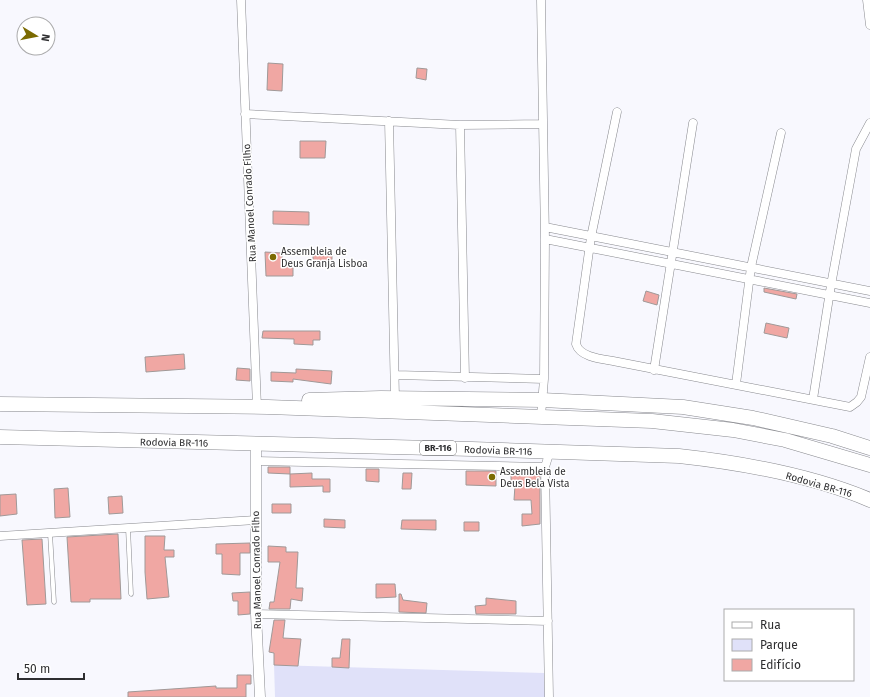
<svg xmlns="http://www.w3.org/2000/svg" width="870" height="697" font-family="'Fira Sans',sans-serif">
<rect width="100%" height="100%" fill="#f8f8fe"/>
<path fill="#e0e1f9" d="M274,665L544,673L545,697H275Z"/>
<path fill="#f0a7a3" stroke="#a09998" d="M268,63L283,64L282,91L267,90Z
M417,68L427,69L426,80L416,78Z
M300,141H326L325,158H300Z
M273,211L309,212V225L273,224Z
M313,251H332V267H313Z
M265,252L282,253V260L293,261V276H266Z
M764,288L797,294L796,299L764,292Z
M646,291L659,295L657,305L643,301Z
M766,323L789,328L787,338L764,333Z
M263,331H320V340H313V345L294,344V339L262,338Z
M184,354L185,369L146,372L145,357Z
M237,368L250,369V381L236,380Z
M296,369L332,371L331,384L293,379V382L271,381V372L296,373Z
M268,467H290V474L268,473Z
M366,469H379V482L366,481Z
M466,471H496V486L466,485Z
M511,472H540V524L522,526V514H532L531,500H514L515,485H511Z
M312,473V479H330V492H323V486L290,487V474Z
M403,473H412L411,489H402Z
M68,488L70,517L55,518L54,489Z
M16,494L17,514L0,516V495Z
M122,496L123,513L109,514L108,497Z
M272,504H291V513H272Z
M324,519L345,520V528L324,527Z
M402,520H436V530L401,529Z
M464,522H479V531H464Z
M118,534L121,599H90V602H71L67,537Z
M145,536H165L164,550H174V557H165L169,597L147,599L145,572Z
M42,539L46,604L27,605L22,540Z
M250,543V553H240V575L222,574V554H216V544Z
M268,546L286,547V552H298L296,588H303L302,601L291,599L290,609H269L270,602H274L280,562H268Z
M376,584H395L396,597L376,598Z
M250,592V614L238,615V601H233L232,593Z
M399,594H401L403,600L427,603L426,613L399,612Z
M486,598L516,601V614H476L475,606L486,605Z
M274,620H285L283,638L301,639L298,666L274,665V653L269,652Z
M342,639H350L349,668L332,667V658H340Z
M237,675H251V684H246V697H128V692L216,686V688H237Z"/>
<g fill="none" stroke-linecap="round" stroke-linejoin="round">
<g stroke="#88898e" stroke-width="5">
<path id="service" d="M128,528L131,594
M50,533L54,602"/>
</g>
<g stroke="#88898e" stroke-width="9">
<path id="minor" d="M241,0L257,407
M541,0L545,239L544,379L541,416
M867,0L870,25
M617,112L591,237L576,344C580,357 600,359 613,361L850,407L857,402L861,397L870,357
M245,114L460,125L541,124
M389,121L395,398
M460,125L465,378
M545,227L870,291
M545,239L870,303
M654,370L693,123
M396,375L544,379
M736,384L751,267L781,133
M813,399L831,285L856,149L870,123
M256,461L545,467
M0,536L256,520
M256,614L548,621
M549,697L545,467L550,451"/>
</g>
<g stroke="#88898e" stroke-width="11">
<path id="tertiary" d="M256,444V614L260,697"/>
</g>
<g stroke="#88898e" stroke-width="15">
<path id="trunk" d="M309,400L381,398L542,400L683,407L753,418L832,436L870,448
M0,404L268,407L652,421L733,430L785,440L870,465
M0,437L472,449L679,456C743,463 811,475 870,500"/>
</g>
<use href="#service" stroke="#fff" stroke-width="4"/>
<use href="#minor" stroke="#fff" stroke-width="8"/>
<use href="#tertiary" stroke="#fff" stroke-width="10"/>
<use href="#trunk" stroke="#fff" stroke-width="14"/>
</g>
<g fill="#7b6a01" stroke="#fff" stroke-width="1.5">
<circle cx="273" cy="257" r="4"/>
<circle cx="492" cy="477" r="4"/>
</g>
<g text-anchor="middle" stroke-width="3" stroke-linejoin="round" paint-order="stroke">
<rect fill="#fff" stroke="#6d6d6e" stroke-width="1" x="420" y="441" width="36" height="14" rx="3"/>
<g font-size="9" font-weight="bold" fill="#2e2e30">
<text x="438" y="451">BR-116</text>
</g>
<g font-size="10" fill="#2e2e30" stroke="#fff">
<text transform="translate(249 203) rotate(-93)" y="4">Rua Manoel Conrado Filho</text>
<text transform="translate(174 442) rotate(1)" y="4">Rodovia BR-116</text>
<text transform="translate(498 450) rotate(2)" y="4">Rodovia BR-116</text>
<text transform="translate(819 484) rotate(16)" y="4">Rodovia BR-116</text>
<text transform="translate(256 570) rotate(-91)" y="4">Rua Manoel Conrado Filho</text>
</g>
<g font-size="10" fill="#2e2e30" stroke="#fff" text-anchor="start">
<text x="281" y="255">Assembleia de<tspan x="281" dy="12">Deus Granja Lisboa</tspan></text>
<text x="500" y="475">Assembleia de<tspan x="500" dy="12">Deus Bela Vista</tspan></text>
</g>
</g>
<rect x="724" y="609" width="130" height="72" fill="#ffffff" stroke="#ababac"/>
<rect x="732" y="622" width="20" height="6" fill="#ffffff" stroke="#ababac"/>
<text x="760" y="629" font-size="12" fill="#2e2e30">Rua</text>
<rect x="732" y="639" width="20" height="12" fill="#e0e1f9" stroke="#ababac"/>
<text x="760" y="649" font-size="12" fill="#2e2e30">Parque</text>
<rect x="732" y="659" width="20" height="12" fill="#f0a7a3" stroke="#ababac"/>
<text x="760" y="669" font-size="12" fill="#2e2e30">Edifício</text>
<g transform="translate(36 36) rotate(100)"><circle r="19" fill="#ffffff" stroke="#ababac"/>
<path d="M0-3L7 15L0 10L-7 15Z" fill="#7b6a01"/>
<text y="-6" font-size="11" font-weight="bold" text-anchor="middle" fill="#2e2e30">N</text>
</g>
<path d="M18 673v6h66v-6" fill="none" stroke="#2e2e30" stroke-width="2"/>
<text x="24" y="673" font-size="12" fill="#2e2e30" stroke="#ffffff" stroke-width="3" paint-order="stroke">50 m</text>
</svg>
